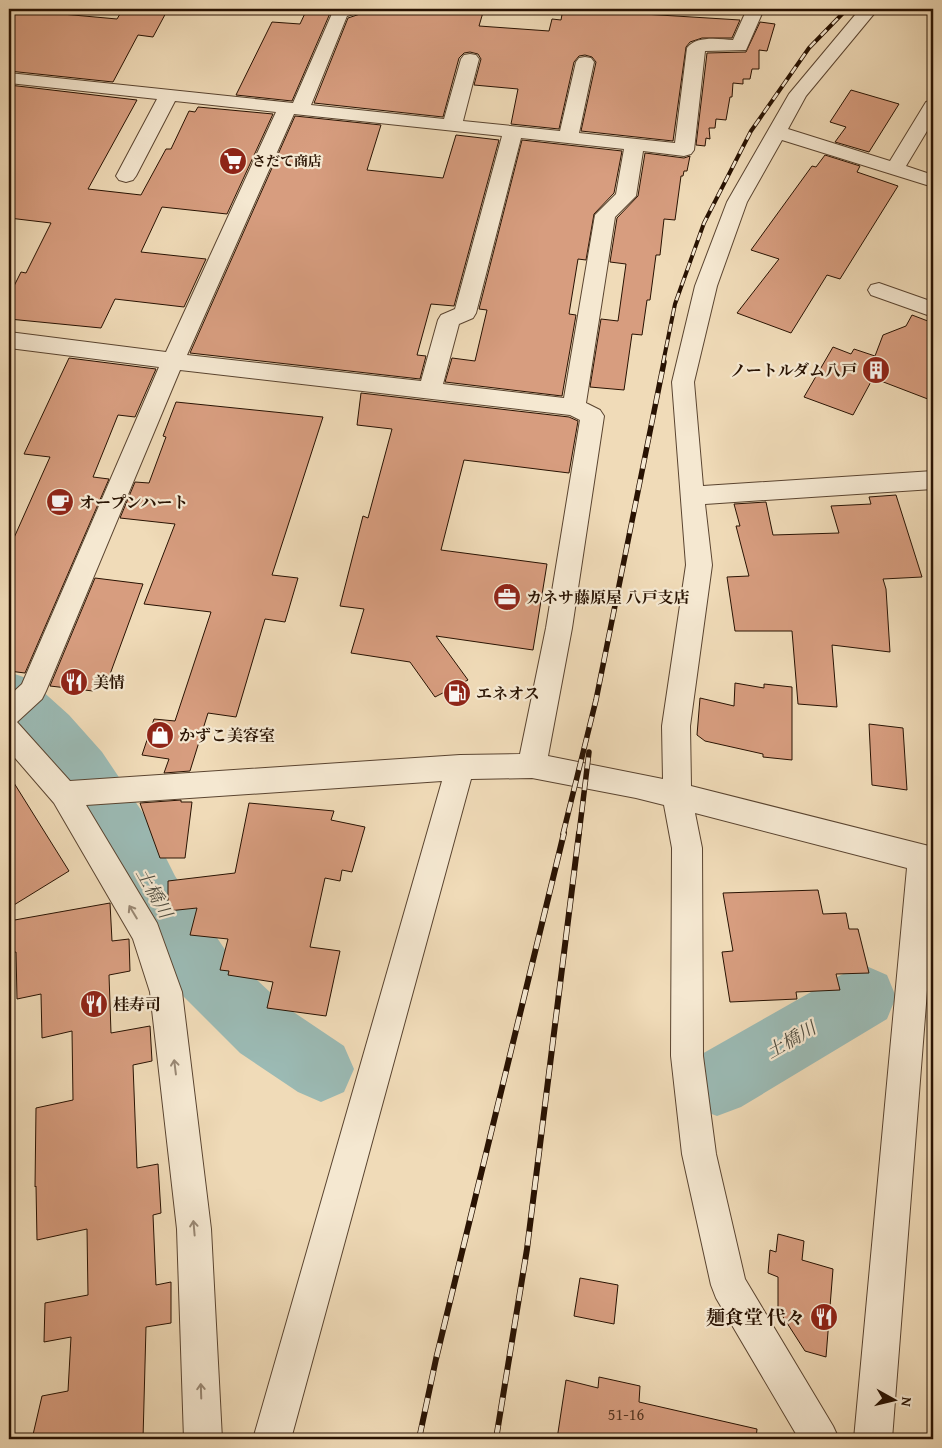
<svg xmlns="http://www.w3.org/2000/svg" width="942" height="1448" font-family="'Gentium Book Plus','Noto Serif JP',serif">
<rect width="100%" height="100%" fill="#f0dbb8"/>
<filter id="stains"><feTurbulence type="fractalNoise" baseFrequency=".004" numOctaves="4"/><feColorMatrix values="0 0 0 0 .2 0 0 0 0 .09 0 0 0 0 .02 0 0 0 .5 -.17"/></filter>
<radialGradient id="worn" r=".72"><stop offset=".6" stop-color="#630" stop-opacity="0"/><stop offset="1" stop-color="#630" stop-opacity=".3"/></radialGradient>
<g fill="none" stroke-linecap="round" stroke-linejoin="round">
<path fill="#9bbab4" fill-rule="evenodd" d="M9,672L29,679L69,715L102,752L145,816L175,876L226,951L286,1007L344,1046L354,1069L344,1092L321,1102L298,1092L240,1053L182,995L131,916L103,854L62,788L29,749L9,731Z
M864,965L887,975L896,997L887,1019L741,1107L717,1116L693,1107L684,1083L693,1059L841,975Z"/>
</g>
<path fill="#d79d7f" stroke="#281202" d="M123,9H168L153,37L138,35L113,82L9,71V14H15L18,10L117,19Z
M307,9L331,11L292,101L236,95L272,22L300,24Z
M362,9H484L479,26L549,31L552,19L561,20L563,9L740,20L732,38H702L690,42L686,47L673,141L581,131L596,62L592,57L585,55L579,56L574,62L559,129L511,124L518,89L474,85L481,59L478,54L470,52L464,53L459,58L443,117L314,103L348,18L360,14Z
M760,22L775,24L767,51L759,50V69H752L750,79H743V84L733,83L732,97H730L726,120L716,119L715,128H709L710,139L706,138L705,146L696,145L707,53L746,52Z
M9,85L137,100L88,189L141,195L166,149H171L189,111L195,112L198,107L273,114L227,214L162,207L141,252L206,259L184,307L115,299L101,328L9,319V296L21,272L26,273L51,223L9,218Z
M851,90L899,104L869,152L835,142L846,127L830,122Z
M295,116L381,125L367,170L443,178L456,135L499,140L454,306L431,304L417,355L426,356L420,379L190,353Z
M522,140L622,151L614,193L594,214L586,260L578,259L569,314L576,315L562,396L445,382L452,358L475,361L487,310L479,309Z
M645,153L684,158L690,156L687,171H684L683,176H681L675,220L664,219L660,255H656L650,300H647L642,335L632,334L624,390L590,387L601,319L618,321L626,264L610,262L617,218L638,196Z
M825,155L860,166L857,172L898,186L840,279L827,275L791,333L737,313L779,259L751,250L812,166L816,167Z
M912,315L933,323V401L873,378L853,415L804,397L833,347L851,354L854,349L875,356L883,335L906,326Z
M69,358L156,369L135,417L118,415L93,477L109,479L25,673L9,671V549L50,457L24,454Z
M361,393L569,417L578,421L569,473L464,460L441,550L547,564L533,650L436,636L468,680L435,697L410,662L351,653L364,609L340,606L363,516L368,518L392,429L357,425Z
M176,402L323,417L272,575L298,578L285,622L265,619L236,717L208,713L190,771L164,773L169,759L142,755L154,719L175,721L211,612L144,604L175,524L120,518L135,482L149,483L166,437L163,436Z
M896,495L922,577L883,579L886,589L890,652L832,645L837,707L798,704L792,631H735L727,577L749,576L736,526H740L734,504L766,502L773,535L839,533L831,506L871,504L869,497Z
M95,578L143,584L109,677L99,676L93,691L50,686Z
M735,683L764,688V684L792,687V760L763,757V754L705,741L697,735L700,698L734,706Z
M869,724L903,728L907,790L872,785Z
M9,775L69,871L9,908Z
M181,800V802H192L185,858H160L140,803Z
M249,803L334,811L331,820L365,827L352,872L342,870L340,881L325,878L310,947L340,951L326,1016L267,1008L273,982L228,975L229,971L220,970L228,939L190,935L197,908L168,911V881L235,873Z
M818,890L823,914L846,913L849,929H858L869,973L836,974L840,990L796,992L797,999L730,1002L722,952L733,951L723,893Z
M110,903L112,941L129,939L130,971L109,975L111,1033L150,1026L152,1061L133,1065L137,1168L158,1164L161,1213L153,1215L156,1285L171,1282V1323L146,1327L143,1439H32L42,1396L68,1391L71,1337L44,1342L45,1303L88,1295L87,1229L37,1240L36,1186L35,1187L36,1108L73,1100L72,1031L42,1038L41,994L17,999L16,952L9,953V921Z
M778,1234L804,1241L802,1260L833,1269L826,1357L805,1351L778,1309V1277L768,1273L770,1250L776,1252Z
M580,1278L618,1285L614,1324L574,1316Z
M599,1377L640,1386L639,1402L757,1429L756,1439H557L566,1380L598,1388Z"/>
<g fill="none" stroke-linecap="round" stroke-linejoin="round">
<g stroke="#5a4430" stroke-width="2">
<path id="minor" d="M334,9H360L357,13L347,16L311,105L444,119L461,59L464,55L470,54L476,55L479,59L463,121L560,131L576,62L579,58L585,57L591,58L594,62L579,133L675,143L687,48C696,35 720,39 733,40L747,9H764L746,50L705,51L694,150L691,154L684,156L643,151L636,196L615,217L586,403L600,410L604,416L572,628L548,756L663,779L662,726L686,565L672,382L695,286L727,202L789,94L860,9H878L806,96L788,129L890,161L926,102L933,100V121L906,166L933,175V187L782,140L747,202L717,286L694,382L703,486L933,471V489L705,504L712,565L690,726L691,786L933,847V914L892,1439H854L907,868L695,813L702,848L703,1056L716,1154L745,1279L833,1426L839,1439H799L716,1298L711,1285L682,1154L671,1056L672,848L664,805L636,798L532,778L471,779L291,1439H253L442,781L86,805L157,923L182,992L211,1229L222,1439H184L177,1229L150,992L133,939L54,803L9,751V696L22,684L159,367L9,348V332L166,352L276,112L175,101L136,176L133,180L126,182L119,180L116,176L157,99L9,83V73L293,103ZM294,114L502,136L455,309L441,315L438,320L421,381L187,355ZM521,138L624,149L616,194L595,215L564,398L443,384L459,324L473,318L476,313ZM180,370L570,415L580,420L546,628L520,754L460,755L70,781L17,722L42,699L46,691Z
M879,283L933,302V317L871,295L868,290L871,285Z"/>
</g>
<use href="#minor" fill="#f5e8d1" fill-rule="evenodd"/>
<g stroke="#281202" stroke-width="4">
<path id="rail-far2" d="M663,363L675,304L704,223L751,131L809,48L847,9"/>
</g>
<g stroke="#281202" stroke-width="5.5">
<path id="rail-far1" d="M563,834L596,700L664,362
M579,834L589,752"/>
</g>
<g stroke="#281202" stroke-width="6">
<path id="rail" d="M419,1439L436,1359L564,833
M496,1439L527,1249L579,833"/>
</g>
<use href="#rail-far2" stroke="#f5e8d1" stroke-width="2.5" stroke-dasharray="8" stroke-linecap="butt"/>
<use href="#rail-far1" stroke="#f5e8d1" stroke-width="4" stroke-dasharray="11" stroke-linecap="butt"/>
<use href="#rail" stroke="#f5e8d1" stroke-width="4.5" stroke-dasharray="14" stroke-linecap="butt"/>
</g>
<defs><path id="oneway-shaft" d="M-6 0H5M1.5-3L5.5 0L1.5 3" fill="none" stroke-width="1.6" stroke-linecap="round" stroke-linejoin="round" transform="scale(1.25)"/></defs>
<g stroke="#998874">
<use href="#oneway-shaft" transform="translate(133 912) rotate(-121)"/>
<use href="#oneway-shaft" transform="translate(175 1067) rotate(-97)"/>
<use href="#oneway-shaft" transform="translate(194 1228) rotate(-95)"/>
<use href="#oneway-shaft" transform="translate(201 1391) rotate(-92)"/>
</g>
<defs>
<g id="supermarket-disc" transform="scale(1.4375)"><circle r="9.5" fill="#8f2418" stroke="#f5e8d1"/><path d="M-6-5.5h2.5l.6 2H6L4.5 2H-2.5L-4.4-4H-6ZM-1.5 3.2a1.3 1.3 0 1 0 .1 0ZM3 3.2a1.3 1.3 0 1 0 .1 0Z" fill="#fff"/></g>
<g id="building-disc" transform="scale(1.4375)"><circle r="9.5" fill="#8f2418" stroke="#f5e8d1"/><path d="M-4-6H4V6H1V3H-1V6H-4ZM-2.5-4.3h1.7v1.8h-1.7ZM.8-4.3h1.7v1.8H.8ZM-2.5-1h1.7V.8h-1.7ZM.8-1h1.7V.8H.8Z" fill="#fff"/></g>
<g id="cafe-disc" transform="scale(1.4375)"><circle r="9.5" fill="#8f2418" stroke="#f5e8d1"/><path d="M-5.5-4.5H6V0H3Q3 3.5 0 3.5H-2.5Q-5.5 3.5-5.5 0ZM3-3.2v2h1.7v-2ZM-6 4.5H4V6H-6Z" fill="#fff"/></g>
<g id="office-disc" transform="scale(1.4375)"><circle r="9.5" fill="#8f2418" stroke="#f5e8d1"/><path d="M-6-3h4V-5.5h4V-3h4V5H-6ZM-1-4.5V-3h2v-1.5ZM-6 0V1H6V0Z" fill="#fff"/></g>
<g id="restaurant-disc" transform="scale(1.4375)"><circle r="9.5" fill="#8f2418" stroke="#f5e8d1"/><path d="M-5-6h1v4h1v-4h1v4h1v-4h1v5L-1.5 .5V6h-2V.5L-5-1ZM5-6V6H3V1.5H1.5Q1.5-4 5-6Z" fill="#fff"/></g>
<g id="fuel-disc" transform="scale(1.4375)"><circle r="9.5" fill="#8f2418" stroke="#f5e8d1"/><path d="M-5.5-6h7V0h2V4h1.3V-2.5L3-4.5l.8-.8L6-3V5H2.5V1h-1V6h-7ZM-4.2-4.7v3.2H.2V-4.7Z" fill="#fff"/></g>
<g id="shop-disc" transform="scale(1.4375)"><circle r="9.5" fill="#8f2418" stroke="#f5e8d1"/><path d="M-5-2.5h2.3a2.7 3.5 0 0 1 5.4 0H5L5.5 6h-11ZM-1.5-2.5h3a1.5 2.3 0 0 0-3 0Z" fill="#fff"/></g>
</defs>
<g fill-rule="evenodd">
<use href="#supermarket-disc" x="233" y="161"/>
<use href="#building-disc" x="876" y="370"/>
<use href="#cafe-disc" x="60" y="502"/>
<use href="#office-disc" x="507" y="597"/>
<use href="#restaurant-disc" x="74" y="682"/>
<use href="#fuel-disc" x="457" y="693"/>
<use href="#shop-disc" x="160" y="735"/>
<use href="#restaurant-disc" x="94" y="1004"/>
<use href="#restaurant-disc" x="824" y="1317"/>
</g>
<g text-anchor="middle" stroke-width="4.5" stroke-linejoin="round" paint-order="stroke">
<g font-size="14" font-weight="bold" fill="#281202" stroke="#f5e8d1" text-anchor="start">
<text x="252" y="166">さだて商店</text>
</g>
<g font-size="16" font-weight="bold" fill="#281202" stroke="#f5e8d1" text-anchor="start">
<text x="857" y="376" text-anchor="end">ノートルダム八戸</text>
<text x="79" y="508">オープンハート</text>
<text x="526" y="603">カネサ藤原屋 八戸支店</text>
<text x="93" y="688">美情</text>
<text x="476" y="699">エネオス</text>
<text x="179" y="741">かずこ美容室</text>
<text x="113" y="1010">桂寿司</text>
</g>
<g font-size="16" fill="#543521">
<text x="626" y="1420">51-16</text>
</g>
<g font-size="18" font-style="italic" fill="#504d40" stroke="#f5e8d1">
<text transform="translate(154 893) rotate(61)" y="6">土橋川</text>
<text transform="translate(791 1040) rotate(-30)" y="6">土橋川</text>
</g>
<g font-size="19" font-weight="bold" fill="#281202" stroke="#f5e8d1" text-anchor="end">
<text x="805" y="1324">麺食堂 代々</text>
</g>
</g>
<rect width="942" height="1448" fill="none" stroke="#f0dbb8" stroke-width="30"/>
<rect x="10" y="10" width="922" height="1428" fill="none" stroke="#281202" stroke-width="2.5"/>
<rect x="15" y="15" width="912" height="1418" fill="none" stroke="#281202"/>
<g transform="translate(894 1400) rotate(98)" stroke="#f5e8d1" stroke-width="4" paint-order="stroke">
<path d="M0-4L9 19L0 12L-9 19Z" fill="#281202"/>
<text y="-8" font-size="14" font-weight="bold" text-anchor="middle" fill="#281202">N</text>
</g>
<rect width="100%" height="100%" filter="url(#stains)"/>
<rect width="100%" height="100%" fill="url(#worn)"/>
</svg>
